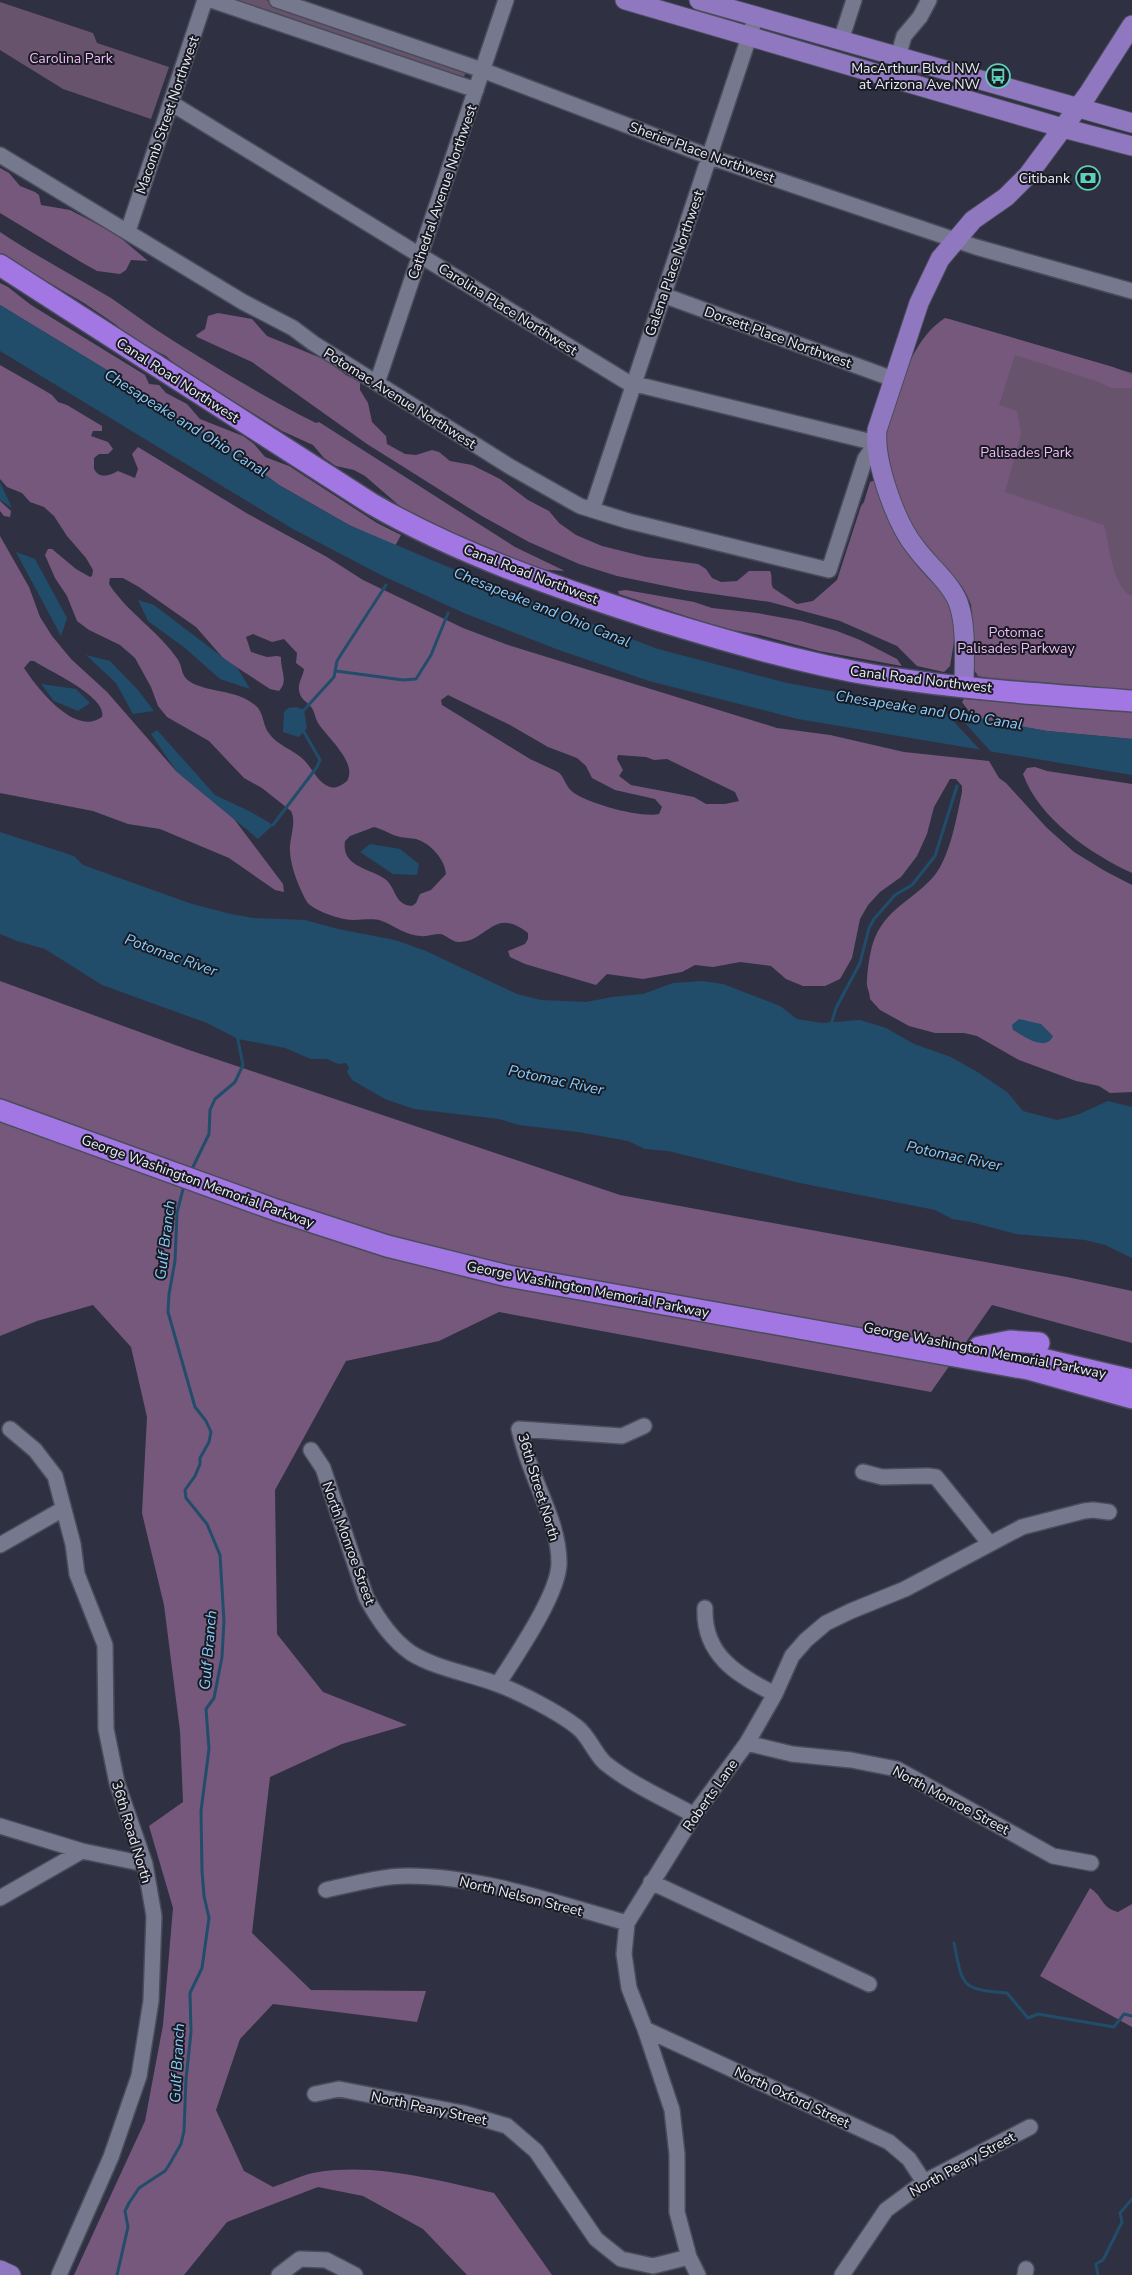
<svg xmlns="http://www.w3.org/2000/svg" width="1132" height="2275" font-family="'Nunito Sans',sans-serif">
<rect width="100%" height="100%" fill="#2f3143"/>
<path fill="#68536d" d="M222,0H266L467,68L463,80Z
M0,2L93,33L97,43L169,67L151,119L63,89L0,50Z
M949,319L1132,373V693L1045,684L1011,683L977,676L973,648L971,605L962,586L915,531L900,500L887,448Z"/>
<path fill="#76587d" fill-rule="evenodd" d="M0,168L9,173L20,186L35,192L39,195L41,205L70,210L116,234L148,261L131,260L126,270L120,274L97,271L81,262L0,213Z
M0,232C36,256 74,276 111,298C126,308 140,319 155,329C206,362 262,396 316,423L319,422L515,547L565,571L536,569L423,520L402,508L365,476L354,470L336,466L324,458L313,445L282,431L178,367L166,356L132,339L115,324L84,303L0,254Z
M0,283L8,287L31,305L145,375L149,384L159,385L166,393L187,404L200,419L243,436L254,444L265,457L289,466L377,523L401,535L395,546L349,525L279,485L240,456L150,402L125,381L0,305Z
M218,313L252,319L267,336L326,360L346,375L360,382V390L368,403L372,422L386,436L387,444L405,454L416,455L432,450L439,452L450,461L472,465L500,479L528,500L549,511L559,523L576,535L602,546L646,557L698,564L706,569L712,578L721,582L737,581L749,571H770C773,577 770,582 773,588L797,604L813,601L837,580L861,506L864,502L870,482L875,480C886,516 891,534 915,563C927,579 947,593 953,612C957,629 953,649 950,666L944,672L917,666L897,646L840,621L770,602L685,590L617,576L579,564L529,542L480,515L367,444L252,362L197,337L196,335L205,329L208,316Z
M945,318L1113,367L1132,375V388H1112L1096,381L1015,355L999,405L1017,411L1021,434L1005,492L1104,525C1109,543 1113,590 1132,596V690L980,676L975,672C968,649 978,623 970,600C964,583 929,554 917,536C902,514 883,452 887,426C888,418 893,409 895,401C906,370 916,337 945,318Z
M0,365L42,389L52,395L58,402L67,405L102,426V431H93L91,436L108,442L113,449L108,454H99L94,458V469C100,480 110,475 118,471L135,478L138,469L132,454L138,447L248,514L327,557L363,580L463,628L508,645L777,728L830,735L904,752L989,761L999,778L1006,783L1047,828L1074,852L1105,871L1132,885V1092L1110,1093L1099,1086L1076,1081L1019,1060L977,1036L964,1033H935L909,1026L880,1010L870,999C870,992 866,987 867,981C867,972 870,952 873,943C885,908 913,901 934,876C950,857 957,816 962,792V786L956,779H950L934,807L927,834L917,856L901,877L880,892L868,905L860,919L852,958L840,979L825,986H803L786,979L771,966L740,962L713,967L695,965L682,972L643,979L607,974L596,985L525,964L510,957L508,951L525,944L528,939V933C494,906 488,941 460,942C453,943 447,935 440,934C433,934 427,937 421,936C407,936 395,926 382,921C370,917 357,922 344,919C334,917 313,910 307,902C299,888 291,868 290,852C289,839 297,822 291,811L262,788L244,778L209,741L167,717L158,706L151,687L135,658L120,645L89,630L77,621L67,596L55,578L45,555L48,549H52L76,569L90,577L92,576L93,570L86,558L67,536L54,516L44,507L30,502L22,493L7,487L0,479ZM110,578H123L139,587L196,627L224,659L270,689L279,691C289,681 280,669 281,657L277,656L267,657L251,652L246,637L253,634L272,642L284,639L297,653L296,663L304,669C303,677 298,682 299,690C300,700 307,701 312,708C315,713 315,718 318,723C327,737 358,763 347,781C342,785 336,789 330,787C318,783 312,768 304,760C293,749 277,746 268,732C262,723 264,712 255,705C237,690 214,693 194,684C178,676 185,668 176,657C157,630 127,612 109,584ZM448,695L510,725L548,747L577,758L586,766L592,778L615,790L655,799L662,807L659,814C640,818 590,804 574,793C565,787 565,777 558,772L530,759L442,705L441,700ZM618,755L646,757L654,760L667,759L735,792L739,801L725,804H706L694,797L631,785L619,776L623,770L617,759ZM374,827C383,829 391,835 400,837C405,838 411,838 416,839C430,843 445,859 446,874L431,890L420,894L416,903L412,906C394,905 396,887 385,879C370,868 341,867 345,841L350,836Z
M0,501L11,511L10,517L4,516L0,511Z
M0,536L29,587L40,617L52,636L71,659L107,692L176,771L234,819L283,884L284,892L275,890L229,858L160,829L128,824L93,811L0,793ZM30,661H34C49,671 108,697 102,717C75,737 37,688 24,668Z
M626,590L694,602L712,608L757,613L801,621L837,631L860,640L897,659L902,666L819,651L760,635L722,628L619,594L618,591Z
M964,699L1132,712V739L1047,731L981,720L971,714L962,702Z
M1035,767L1047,771L1132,784V873C1091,854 1039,819 1023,774L1027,768Z
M0,981L189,1050L620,1195L1067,1277L1132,1291V1343L992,1305L931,1392L499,1312L439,1341L346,1361L275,1490L277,1634L323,1692L407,1725L342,1744L270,1777L252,1933L311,1990L426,1991L417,2022L273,2004L240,2039L216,2110L244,2171L273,2187C286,2183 299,2176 313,2173C373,2162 436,2180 494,2193L552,2275H467L423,2229L363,2196L318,2187L227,2222L184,2275H74L145,2121L163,2025L173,1908L149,1826L183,1802L180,1731L164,1605L142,1513L147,1417L131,1347L93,1305L37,1321L0,1336Z
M1090,1888C1104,1897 1100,1907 1118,1912L1132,1904V2027L1040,1976Z"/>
<path fill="#214d6a" d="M0,305L125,381L150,402L240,456L279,485L349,525L500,589L658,649L787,683L1047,731L1132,739V775L798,719L649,681L559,650L464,613L383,576L293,529L0,351Z
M0,482L12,508L0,500Z
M16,552L35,559L67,618L61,636Z
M138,600L154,605L238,669L250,689L220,679L185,648L148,621Z
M86,655L110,661L138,690L154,711L133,714L116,683Z
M41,684L76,689L90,703L78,711L54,701Z
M297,707L304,710L307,728L299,737L283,732L284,712L288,708Z
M157,730L215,795L251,812L273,825L258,839L177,772L151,734Z
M0,832L74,856L83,865L192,904L231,914L253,918L305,920L338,929L395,940L426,951L517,994L541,1000L586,1002L612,997L643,994L673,983L703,981L723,984L780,1006L797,1019L822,1023L860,1020L886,1028L914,1044L951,1057L979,1073L1007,1092L1023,1111L1057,1120L1077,1115L1108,1101L1132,1107V1258L1105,1245L1085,1240L1016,1234L971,1222L952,1219L935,1210L800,1183L668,1151L645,1149L628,1141L578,1132L519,1125L499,1119L414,1109L385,1099L352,1080L347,1072L349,1067L346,1063L338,1064L327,1059H311L285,1048L238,1039L207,1023L102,985L45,949L17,941L0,934Z
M370,844L400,849L419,864L417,875L393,874L360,852Z
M1019,1019L1041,1024L1053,1036C1046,1053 1022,1035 1013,1030L1012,1025Z"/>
<path fill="#2f3143" d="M943,710L955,712L994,755L982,752Z"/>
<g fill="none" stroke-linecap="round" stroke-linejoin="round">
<path stroke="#214d6a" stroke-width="3" d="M336,671L403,680L416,679L431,655L448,613
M304,710L334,677L337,661L342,653L386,585
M273,825L317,767L320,760L304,732
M831,1025L836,1008L860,963L869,928L874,919L895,895L912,885L935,856L957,786
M191,1171L209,1134L210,1110L215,1099L235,1082L243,1065L237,1035
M954,1943C963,1988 961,1989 1007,1993L1028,2018L1038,2014L1114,2027L1124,2014L1132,2016
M117,2275L128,2227L125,2211L129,2203L139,2188L165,2171L169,2165L181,2144L184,2131L186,2079L191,2032L190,1993L202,1968L209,1918L204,1896L202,1871L201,1811L209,1749L206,1709L214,1698L222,1657L224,1621L220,1555L207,1524L186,1498L185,1490L195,1476L200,1464V1458L209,1442L211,1432L206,1421L195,1407L168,1312L169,1294L175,1261L177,1213L184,1185
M1098,2275L1096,2264L1103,2260L1122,2222L1120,2213L1132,2199"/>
<g stroke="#4a4c5b" stroke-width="18">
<path id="minor" d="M211,0L476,90
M277,0L482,70L710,157L976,247L1132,291
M841,40L854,0
M898,57L904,36L920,17L929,0
M0,155L243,302L293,328L313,343L509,466L580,506L628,521L829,570L865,459L876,443L627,382L171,103
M128,231L205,0
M663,295L893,379
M377,383L506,0
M592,510L756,16
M10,1429L35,1450L55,1476L73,1544L77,1574L105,1645L106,1729L117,1783L145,1864L154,1916L151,2001L139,2076L111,2157L59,2275
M311,1450L323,1468L366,1597C377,1618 391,1639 411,1653C437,1669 468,1673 497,1684C519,1692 558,1712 577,1727C589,1736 594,1753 605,1763C631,1784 665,1799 694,1815
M863,1472L882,1477L928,1476L936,1477L990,1544
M0,1545L63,1509
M705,1608C703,1655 738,1676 775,1694
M498,1684C515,1657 559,1594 559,1563C559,1528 541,1497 530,1465C525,1453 522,1441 519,1429L622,1436L644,1426
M747,1743L792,1754L851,1760L897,1769L1053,1856L1091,1863
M0,1826L82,1851L145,1864
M651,1882L869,1984
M326,1890C353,1884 381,1876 408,1876C482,1876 556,1903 627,1923
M0,1898L82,1851
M645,2029L889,2142L909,2159L924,2182
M315,2094L339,2089L463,2113L507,2126L536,2151L596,2239L621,2259L653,2266L689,2257
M279,2275L300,2259L326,2260L355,2275
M698,2275L689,2257L677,2212V2154L672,2110L645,2029L629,1988L624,1954L627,1923L694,1815L747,1743L775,1694L792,1656L806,1640L826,1623L851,1611L905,1589L1022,1527L1084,1511L1093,1510L1109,1512
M842,2275L886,2210L924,2182L1030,2127
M1025,2275L1026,2269"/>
</g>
<g stroke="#4a4c5b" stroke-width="21">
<path id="major" d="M625,0L1063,128L1132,146
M699,0L1132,123
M964,686C964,661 967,625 958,602C950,582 929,566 916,548C896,524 874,462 877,430L919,303L940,259L973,220L1006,197L1028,175L1088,94L1132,25
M0,2270L11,2275"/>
</g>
<g stroke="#4a4c5b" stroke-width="24">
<path id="highway" d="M0,265L372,504C459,554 555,587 651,618C726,641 801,663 878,676C962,689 1048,695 1132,701
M0,1110L276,1210L387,1246L508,1276L1028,1369L1132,1398
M979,1347L1010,1341L1039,1343
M1042,1359L1132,1380"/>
</g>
<use href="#minor" stroke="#76798d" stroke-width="15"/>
<use href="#major" stroke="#9078c1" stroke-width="19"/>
<use href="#highway" stroke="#a277e4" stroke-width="21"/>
</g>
<defs>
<g id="bus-ring" transform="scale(1.25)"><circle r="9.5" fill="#191a22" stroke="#5dceb9" stroke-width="1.5"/><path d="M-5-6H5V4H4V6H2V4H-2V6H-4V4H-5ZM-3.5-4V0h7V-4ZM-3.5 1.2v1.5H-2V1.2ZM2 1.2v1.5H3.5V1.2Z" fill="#5dceb9"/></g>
<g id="bank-ring" transform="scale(1.25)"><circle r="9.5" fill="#191a22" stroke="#5dceb9" stroke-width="1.5"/><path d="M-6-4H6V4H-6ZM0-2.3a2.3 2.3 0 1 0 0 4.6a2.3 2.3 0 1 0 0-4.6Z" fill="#5dceb9"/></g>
</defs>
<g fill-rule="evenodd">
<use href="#bus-ring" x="998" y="76"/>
<use href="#bank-ring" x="1088" y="178"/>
</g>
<g text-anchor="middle" stroke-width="4" stroke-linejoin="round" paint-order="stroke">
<g font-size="14" fill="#edbbf8" stroke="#191a22">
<text x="71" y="63">Carolina Park</text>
<text x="1026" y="457">Palisades Park</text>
<text x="1016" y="637">Potomac<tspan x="1016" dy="16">Palisades Parkway</tspan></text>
</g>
<g font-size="14" fill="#eaecf8" stroke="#191a22" text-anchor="end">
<text x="980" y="73">MacArthur Blvd NW<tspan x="980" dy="16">at Arizona Ave NW</tspan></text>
<text x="1070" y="183">Citibank</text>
</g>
<g font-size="14" fill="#eaecf8" stroke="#191a22">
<text transform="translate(167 115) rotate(-71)" y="5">Macomb Street Northwest</text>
<text transform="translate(702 152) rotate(20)" y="5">Sherier Place Northwest</text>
<text transform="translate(442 192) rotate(-71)" y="5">Cathedral Avenue Northwest</text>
<text transform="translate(674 263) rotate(-71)" y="5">Galena Place Northwest</text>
<text transform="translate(508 309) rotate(32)" y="5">Carolina Place Northwest</text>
<text transform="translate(778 337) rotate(20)" y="5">Dorsett Place Northwest</text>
<text transform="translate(178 380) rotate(33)" y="5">Canal Road Northwest</text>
<text transform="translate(400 398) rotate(32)" y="5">Potomac Avenue Northwest</text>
<text transform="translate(531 574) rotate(21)" y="5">Canal Road Northwest</text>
<text transform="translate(921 679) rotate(7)" y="5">Canal Road Northwest</text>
<text transform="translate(198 1181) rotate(20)" y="5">George Washington Memorial Parkway</text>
<text transform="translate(588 1289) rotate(11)" y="5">George Washington Memorial Parkway</text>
<text transform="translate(985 1350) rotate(11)" y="5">George Washington Memorial Parkway</text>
<text transform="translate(539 1487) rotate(73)" y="5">36th Street North</text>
<text transform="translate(349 1543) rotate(70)" y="5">North Monroe Street</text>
<text transform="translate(710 1795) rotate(-55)" y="5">Roberts Lane</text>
<text transform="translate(951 1800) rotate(28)" y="5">North Monroe Street</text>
<text transform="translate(132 1832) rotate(73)" y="5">36th Road North</text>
<text transform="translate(521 1896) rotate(14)" y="5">North Nelson Street</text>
<text transform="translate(792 2097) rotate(25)" y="5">North Oxford Street</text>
<text transform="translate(429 2108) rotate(12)" y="5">North Peary Street</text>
<text transform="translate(962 2164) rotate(-29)" y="5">North Peary Street</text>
</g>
<g font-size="15" font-style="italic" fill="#87cdfe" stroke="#191a22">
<text transform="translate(186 423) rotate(32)" y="5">Chesapeake and Ohio Canal</text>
<text transform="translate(542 607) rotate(22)" y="5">Chesapeake and Ohio Canal</text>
<text transform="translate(929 710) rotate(9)" y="5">Chesapeake and Ohio Canal</text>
<text transform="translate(171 955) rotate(20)" y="5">Potomac River</text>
<text transform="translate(556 1080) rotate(12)" y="5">Potomac River</text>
<text transform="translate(954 1156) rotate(12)" y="5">Potomac River</text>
<text transform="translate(165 1240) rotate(-83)" y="5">Gulf Branch</text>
<text transform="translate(208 1650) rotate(-85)" y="5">Gulf Branch</text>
<text transform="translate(177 2063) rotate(-87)" y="5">Gulf Branch</text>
</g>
</g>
</svg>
